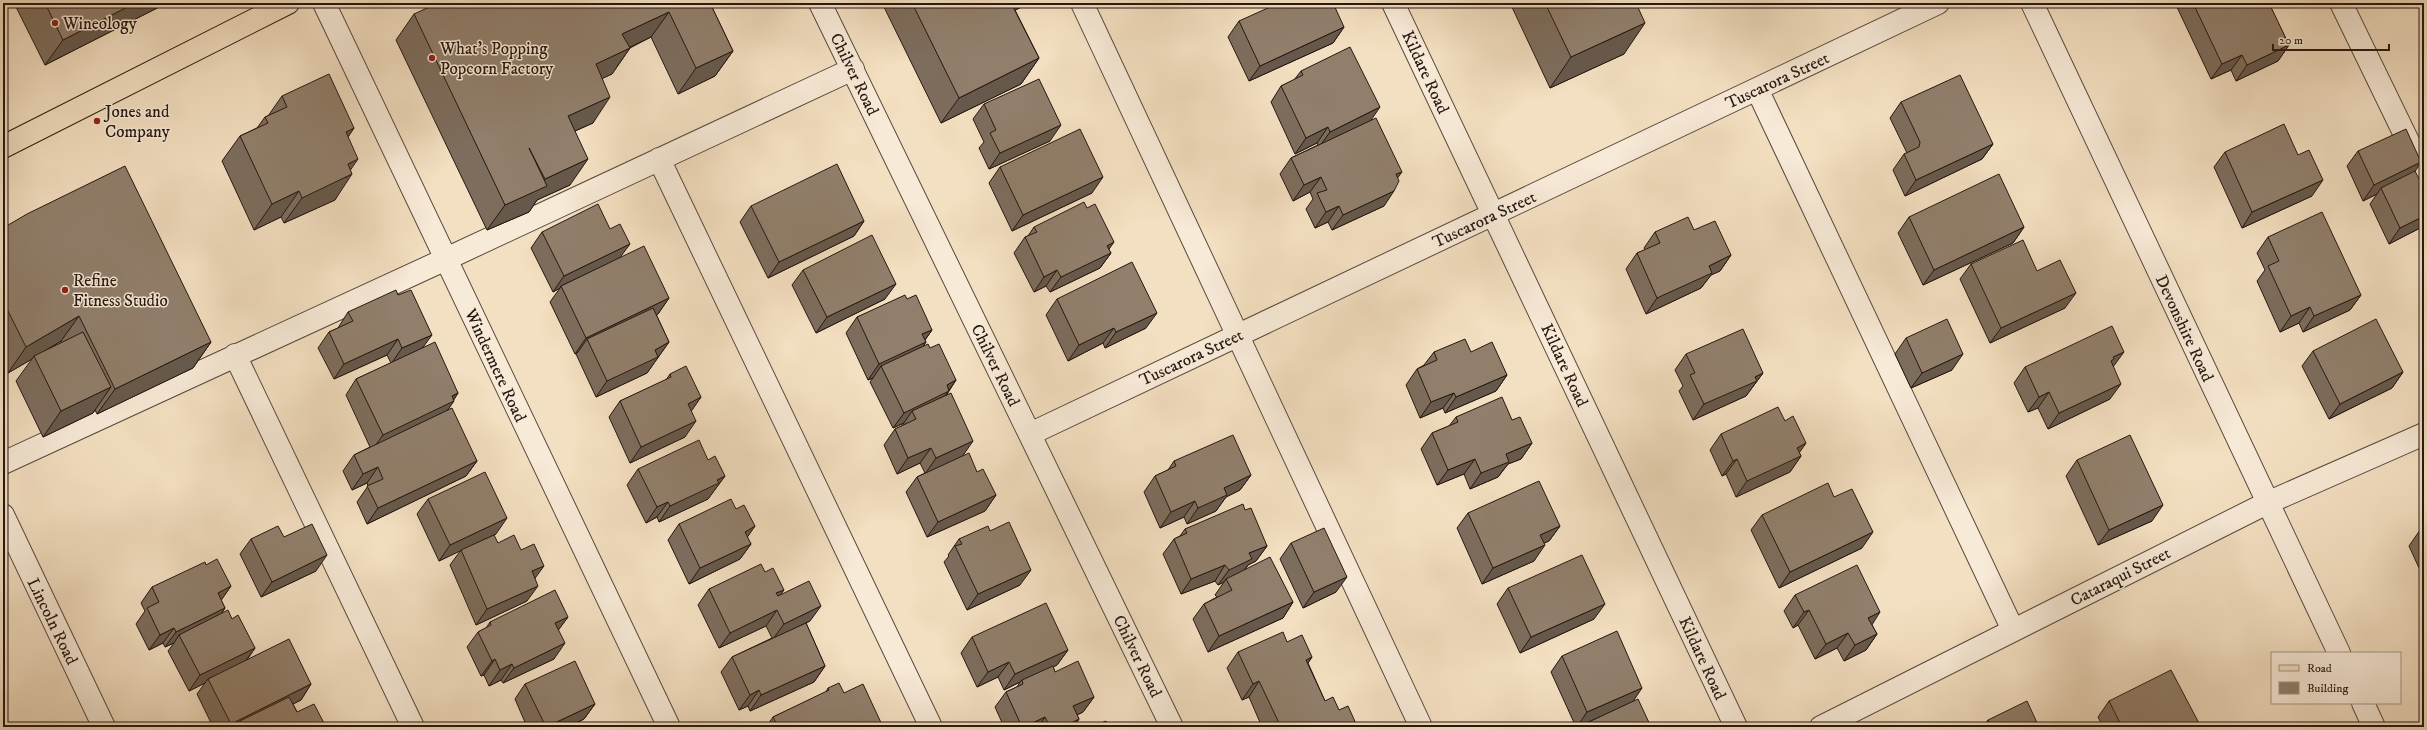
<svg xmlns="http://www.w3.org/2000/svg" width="2427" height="730" font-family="'IM FELL DW Pica',serif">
<rect width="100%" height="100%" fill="#f3dfc1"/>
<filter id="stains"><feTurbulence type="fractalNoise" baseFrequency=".005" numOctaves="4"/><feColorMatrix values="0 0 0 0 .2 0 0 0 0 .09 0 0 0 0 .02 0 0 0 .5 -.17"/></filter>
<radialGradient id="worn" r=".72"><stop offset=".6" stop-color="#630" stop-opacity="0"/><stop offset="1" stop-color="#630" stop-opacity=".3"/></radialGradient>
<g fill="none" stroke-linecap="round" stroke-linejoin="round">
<g stroke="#59493c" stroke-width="24">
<path id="minor" d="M324,3L669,727
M820,3L1172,727
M1082,3L1421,727
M1393,3L1736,727
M2032,3L2339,653
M2341,3L2424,174
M1757,89L2013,630
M659,159L931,727
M235,355L413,727
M1030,434L1938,3
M3,463L446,259L853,69
M3,515L104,727
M2363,703L2374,727
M1821,727L2267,503L2424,434"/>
</g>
<g stroke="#261710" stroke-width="24">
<path id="major" d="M3,147L288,3"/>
</g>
<use href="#minor" stroke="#f7ead7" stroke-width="22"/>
<use href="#major" stroke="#f3dfc1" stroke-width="22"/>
</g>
<path fill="#7d6d5d" stroke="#261710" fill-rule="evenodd" d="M14,3H167L45,65Z
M710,3L733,51L715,76L678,94L651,37L630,48L612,74L602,78L593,123L575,131L570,185L537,200L529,212L487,230L396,40L414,14Z
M882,3H1030L1015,10L1039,58L1021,84L941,123Z
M1510,3H1636L1624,54L1550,88Z
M2175,3H2273L2270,6L2289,45L2278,61L2236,81L2231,70L2211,79Z
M1239,21L1344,27L1333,43L1249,81L1228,37Z
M1301,71L1371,121L1397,178L1384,206L1332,230L1328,222L1315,228L1306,209L1313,199L1310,192L1293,201L1280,174L1291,158L1318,145L1317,143L1295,154L1271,102L1281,86L1294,80Z
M282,96L354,128L348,137L350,170L335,200L284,223L281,217L254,230L222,161L240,136L257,128L265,117L268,116Z
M1901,102L1993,144L1982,159L1905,196L1893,170L1904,154L1907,153L1890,118Z
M984,104L1050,141L989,169L979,148L984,142L973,119Z
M2358,151L2415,171L2424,226L2389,244L2370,204L2377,194L2363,201L2347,166Z
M2225,152L2312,196L2242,228L2214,167Z
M1000,167L1092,193L1012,231L989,183Z
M751,206L864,221L854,236L768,278L740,222Z
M1909,217L2024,227L2013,243L1923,285L1898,233Z
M1034,227L1109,250L1111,253L1100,268L1050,292L1046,286L1034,292L1014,253L1025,237L1028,236Z
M3,228L211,342L193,368L97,414L95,410L93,413L43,437L16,381L32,359L8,373L3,362ZM61,341V343L48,349Z
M1694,230L1731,255L1720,271L1711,275L1701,288L1646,314L1626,269L1637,253L1645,250L1644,248L1655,232Z
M542,232L621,258L669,298L658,314H656L669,342L647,373L596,397L576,354L578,352L575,354L550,302L560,288L553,292L531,248Z
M2268,237L2361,295L2350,310L2303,332L2299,323L2280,332L2257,281L2265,270L2257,253Z
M1971,264L2037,271L2065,308L1990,343L1960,279Z
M803,270L885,299L816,333L792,285Z
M907,299L932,330L925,340L926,342L923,346L930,348L956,380L946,396L962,456L977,472L996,495L985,511L927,537L906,492L917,477L925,473L920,463L897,474L884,445L895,429L902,426L904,423L893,428L870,382L873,378L868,380L846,333L857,317Z
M1057,299L1146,328L1105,348L1103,343L1068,361L1046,315Z
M348,312L423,347L458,393L447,411L477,461L466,476L367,524L357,502L368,486L367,483L352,490L343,471L354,455L370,447L346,395L356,379L391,363L387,355L334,379L318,348L329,332L338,328Z
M1906,338L1952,370L1911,388L1895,354Z
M2313,351L2403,372L2392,388L2329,419L2302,366Z
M1434,352H1471L1507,375L1496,391L1445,413L1443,408L1420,418L1406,385L1417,369L1424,365Z
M1686,354L1763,373L1746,396L1693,420L1679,391L1683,386L1675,370Z
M2113,366L2110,399L2048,429L2038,408L2028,412L2014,383L2025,367Z
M670,374L701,397L691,411L685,437L630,463L609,417L620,401L666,380Z
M1456,417L1512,420L1532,443L1521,459L1508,464L1498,477L1470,489L1464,474L1437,485L1421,449L1432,433L1449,426Z
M1785,421L1806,443L1799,452L1801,456L1790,472L1736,497L1726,474L1722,476L1710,450L1721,434Z
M2077,460L2152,521L2098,545L2066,476Z
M1174,461L1251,475L1240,490L1226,497L1216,511L1187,524L1184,517L1160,528L1144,492L1155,476L1168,470Z
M638,469L725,476L708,499L659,522L657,517L646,523L627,485Z
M1834,497L1862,548L1779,588L1751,530L1762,515Z
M428,499L496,534L485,539L498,543L535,578L527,601L476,625L450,565L461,550L439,561L417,514Z
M736,509L755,526L747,537L751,544L740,559L689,584L668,540L679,524Z
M1245,510L1267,546L1256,561L1248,565L1245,570L1293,602L1283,618L1208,652L1193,619L1204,604L1217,597L1215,595L1224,582L1218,585L1215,581L1181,594L1163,554L1174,539L1180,536L1185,529Z
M1468,513L1560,526L1549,541L1544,543L1534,561L1482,584L1457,528Z
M2424,528V579L2409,546L2420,530Z
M990,531L1020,585L967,610L944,562L949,556L948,555L959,539Z
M284,537L316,571L261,597L240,554L251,539Z
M1291,543L1336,592L1303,608L1280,559Z
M765,572L780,595L810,621L806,623L825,666L814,682L750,711L748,706L739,710L721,672L732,657L772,638L766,626L719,648L698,605L709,589Z
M231,586L221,600L225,608L222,613L232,619L255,648L247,660L311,684L301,700L293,704L297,712L326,727H213L197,694L205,683L189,691L168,651L174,643L165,647L163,643L149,650L136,624L145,611L141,603L152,587Z
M1508,588L1594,619L1520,653L1497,604Z
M1795,595L1872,625L1877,634L1866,650L1844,661L1837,648L1815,659L1798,625L1793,628L1784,611Z
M568,617L558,630L554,659L503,683L501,680L489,686L484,675L481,676L467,647L478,632L486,628L490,622Z
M972,637L1068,650L1057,665L1053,667L1055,672L1094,697L1083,712L1077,715L1079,719L1074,727H1004L995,707L1006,692L1017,687L1020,682L1004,690L998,677L977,687L961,653Z
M1287,642L1312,657L1308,663L1325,701L1339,710L1357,726L1356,727H1262L1249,697L1242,700L1227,668L1238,652Z
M1562,656L1633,702L1651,727H1576L1551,672Z
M525,684L595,704L584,719L568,727H527L515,699Z
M828,688L844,693L883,727H766L773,717L826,692Z
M2109,701L2201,727H2103L2098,717Z
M1988,720L2039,727H1983Z"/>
<path fill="#66594c" stroke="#261710" d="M135,3H167L45,65L63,40Z
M1003,3H1030L990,22Z
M2262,3H2273L2272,5L2255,13Z
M669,12L651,37L605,59L622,34Z
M1645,23L1624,54L1550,88L1571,57Z
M1344,27L1333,43L1249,81L1260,66Z
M2289,45L2278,61L2236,81L2247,65Z
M630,48L612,74L578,90L596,64Z
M733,51L715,76L678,94L696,68Z
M2242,55L2231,70L2211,79L2222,64Z
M1039,58L1021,84L941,123L959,98Z
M610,97L593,123L550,142L568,116Z
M1380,107L1369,123L1319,147L1330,132Z
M1061,125L1050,141L989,169L1000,153Z
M1328,127L1317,143L1295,154L1306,138Z
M354,128L336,154L346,132Z
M1993,144L1982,159L1905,196L1916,180Z
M358,159L345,178L352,174L335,200L284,223L302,198L348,164Z
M588,159L570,185L537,200L529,212L487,230L505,205L537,190L545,179Z
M2421,162L2411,178L2381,188L2377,194L2363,201L2374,185Z
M1402,172L1391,187L1396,174Z
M1103,177L1092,193L1012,231L1023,215Z
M1321,177L1310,192L1293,201L1304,185Z
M2323,180L2312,196L2242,228L2252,212Z
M299,191L281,217L254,230L272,204Z
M1394,191L1384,206L1332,230L1343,215Z
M1339,206L1328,222L1315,228L1326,212Z
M2424,216V226L2389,244L2400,228Z
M864,221L854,236L768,278L779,262Z
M2024,227L2013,243L1923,285L1934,270Z
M1114,242L1105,255L1111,253L1100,268L1050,292L1061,277L1107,246Z
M630,244L619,259L561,286L560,288L553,292L564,276Z
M1731,255L1720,271L1711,275L1701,288L1646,314L1657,298L1709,266Z
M1057,270L1046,286L1034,292L1044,277Z
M896,284L885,299L816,333L827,317Z
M2076,293L2065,308L1990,343L2001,328Z
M2361,295L2350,310L2303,332L2314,316Z
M669,298L658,314L591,346L587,339L578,352L575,354L586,338Z
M2310,307L2299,323L2280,332L2291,316Z
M1157,313L1146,328L1105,348L1116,332Z
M79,316L61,341L35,357L34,356L32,359L8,373L26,347Z
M1114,328L1103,343L1068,361L1079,345Z
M932,330L922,344L926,342L915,358L881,366L873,378L868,380L879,364L922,334Z
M432,335L421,350L391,364L402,348Z
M398,339L387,355L334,379L344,364Z
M211,342L193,368L97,414L115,389Z
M669,342L647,373L596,397L607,381L655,350Z
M2124,352L2113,367L2106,370L2113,357Z
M1963,354L1952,370L1911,388L1922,373Z
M2403,372L2392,388L2329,419L2340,404Z
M1763,373L1746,396L1693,420L1704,404Z
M1507,375L1496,391L1445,413L1456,397Z
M956,380L938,406L912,411L904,423L893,428L904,413L947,385Z
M2121,384L2110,399L2048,429L2059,413Z
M111,387L93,413L43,437L61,411Z
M2049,392L2038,408L2028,412L2039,397Z
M458,393L452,402L454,401L443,417L372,450L383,435Z
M1454,393L1443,408L1420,418L1431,402Z
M701,397L690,413L688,404Z
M696,421L685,437L630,463L641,447Z
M973,441L962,457L925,474L936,458Z
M1532,443L1521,459L1508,464L1498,477L1470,489L1481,473L1506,454Z
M1806,443L1795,459L1801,456L1790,472L1736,497L1747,481L1797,448Z
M931,448L920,463L897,474L908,458Z
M1475,459L1464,474L1437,485L1448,470Z
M1737,459L1726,474L1722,476L1733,461Z
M477,461L466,476L367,524L378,508Z
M378,467L367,483L352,490L363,474Z
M1251,475L1240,490L1226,497L1216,511L1187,524L1198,508L1224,488Z
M725,476L708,499L659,522L670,506Z
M996,495L985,511L927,537L938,522Z
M1195,501L1184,517L1160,528L1171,512Z
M668,502L657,517L646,523L657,507Z
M2163,505L2152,521L2098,545L2109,530Z
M507,518L496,534L439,561L450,545Z
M755,526L744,542L745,532Z
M1560,526L1549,541L1529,550L1540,535Z
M1873,532L1862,548L1779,588L1790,572Z
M751,544L740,559L689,584L700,568Z
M1545,545L1534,561L1482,584L1493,568Z
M1267,546L1256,561L1248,565L1241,575L1226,579L1224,582L1218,585L1229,570L1249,553Z
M327,555L316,571L261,597L272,582Z
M1225,565L1215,581L1181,594L1191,579Z
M544,566L533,581L532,571Z
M1031,570L1020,585L967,610L978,594Z
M1347,577L1336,592L1303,608L1314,592Z
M231,586L220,602L218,593Z
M538,586L527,601L476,625L487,609Z
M784,590L773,606L776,593Z
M1293,602L1283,618L1208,652L1219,636Z
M1605,604L1594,619L1520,653L1531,637Z
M821,606L810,621L773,639L784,624Z
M225,608L214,624L179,635L174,643L165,647L176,632Z
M777,610L766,626L719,648L730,633Z
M1809,610L1798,625L1793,628L1804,612Z
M1880,612L1870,628L1868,618Z
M568,617L557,632L555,623Z
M174,628L163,643L149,650L160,635Z
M1848,633L1837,648L1815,659L1826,644Z
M1877,634L1866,650L1844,661L1855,645Z
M565,643L554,659L503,683L514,668Z
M255,648L244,663L208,679L205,683L189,691L200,675Z
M1068,650L1057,665L1022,681V680L1020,682L1004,690L1015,674Z
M1312,657L1301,673L1306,660Z
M495,659L484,675L481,676L492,661Z
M1009,662L998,677L977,687L988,672Z
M512,664L501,680L489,686L500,670Z
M825,666L814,682L750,711L761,695Z
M1259,681L1249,697L1242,700L1253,684Z
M311,684L301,700L246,727L240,721L236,727H229L231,724Z
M1642,688L1632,703L1577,727L1587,712Z
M759,690L748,706L739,710L750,695Z
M1094,697L1083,712L1062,722L1073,706Z
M595,704L584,719L568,727H546Z
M1045,717L1039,727H1024Z
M1079,719L1074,727H1063Z"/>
<path fill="#917f6c" stroke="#261710" d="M45,3H135L63,40Z
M438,3H710L733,51L696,68L669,12L622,34L630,48L596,64L610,97L568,116L588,159L545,179L529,148L547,186L505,205L414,14Z
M912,3H1011L1039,58L959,98Z
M1279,3H1333L1344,27L1260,66L1239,21Z
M1545,3H1636L1645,23L1571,57Z
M2193,3H2269L2289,45L2247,65L2242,55L2222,64Z
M1350,47L1380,107L1330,132L1328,127L1306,138L1281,86L1303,75L1301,71Z
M329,74L354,128L346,132L358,159L348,164L352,174L302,198L299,191L272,204L240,136L268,123L265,117L287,107L282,96Z
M1960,75L1993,144L1916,180L1904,154L1919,147L1920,142L1901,102Z
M1039,79L1061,125L1000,153L990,133L996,130L984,104Z
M1376,118L1402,172L1396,174L1399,181L1394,191L1343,215L1339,206L1326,212L1317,193L1327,190L1321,177L1304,185L1291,158Z
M2284,124L2298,155L2309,150L2323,180L2252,212L2225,152Z
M1080,129L1103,177L1023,215L1000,167Z
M2406,129L2421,162L2374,185L2358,151Z
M837,164L864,221L779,262L751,206Z
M125,166L211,342L115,389L79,316L26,347L3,301V228L27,214Z
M2415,171L2424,189V216L2400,228L2381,188Z
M1999,174L2024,227L1934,270L1909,217Z
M1084,202L1087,208L1095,204L1114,242L1107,246L1111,253L1061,277L1057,270L1044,277L1025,237L1037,232L1034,227Z
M598,204L610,229L620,224L630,244L564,276L542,232Z
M2322,212L2361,295L2314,316L2310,307L2291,316L2268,266L2279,261L2268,237Z
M1688,217L1694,230L1715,221L1731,255L1709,266L1712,273L1657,298L1637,253L1660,243L1655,232Z
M872,235L896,284L827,317L803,270Z
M2023,240L2037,271L2060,260L2076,293L2001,328L1971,264Z
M644,246L669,298L586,338L561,286Z
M1132,262L1157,313L1116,332L1114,328L1079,345L1057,299Z
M396,290L398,295L411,290L432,335L402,348L398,339L344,364L329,332L353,321L348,312Z
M905,295L907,299L916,295L932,330L922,334L926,342L879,364L857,317Z
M653,308L669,342L655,350L658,357L607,381L587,339Z
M1947,319L1963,354L1922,373L1906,338Z
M2376,319L2403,372L2340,404L2313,351Z
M2112,326L2124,352L2113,357L2114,359L2111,361L2121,384L2059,413L2049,392L2039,397L2025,367Z
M1743,329L1763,373L1755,377L1757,381L1704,404L1690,375L1695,373L1686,354Z
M83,332L111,387L61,411L34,356Z
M1465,339L1471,352L1492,342L1507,375L1456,397L1454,393L1431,402L1417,369L1437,360L1434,352Z
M435,342L458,393L452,396L454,401L383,435L356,379Z
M928,344L930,348L939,344L956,380L947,385L949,391L904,413L881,366Z
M686,366L701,397L688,404L696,421L641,447L620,401L671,377L670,374Z
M951,393L973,441L936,458L931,448L908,458L895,429L916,419L912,411Z
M1502,397L1512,420L1520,417L1532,443L1506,454L1509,462L1481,473L1475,459L1448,470L1432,433L1458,422L1456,417Z
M1778,407L1785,421L1793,416L1806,443L1797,448L1801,456L1747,481L1737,459L1733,461L1721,434Z
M452,408L477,461L378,508L367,486L383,479L378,467L363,474L354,455Z
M1233,435L1251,475L1224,488L1227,495L1198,508L1195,501L1171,512L1155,476L1176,466L1174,461Z
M2130,435L2163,505L2109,530L2077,460Z
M699,440L708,460L715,456L725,476L717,480L719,483L670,506L668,502L657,507L638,469Z
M969,453L977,472L983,469L996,495L938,522L917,477Z
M485,472L507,518L450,545L428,499Z
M1539,481L1560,526L1540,535L1545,545L1493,568L1468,513Z
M1828,483L1834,497L1852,489L1873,532L1790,572L1762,515Z
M731,499L736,509L744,505L755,526L745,532L751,544L700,568L679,524Z
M1243,504L1245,510L1251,508L1267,546L1249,553L1252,559L1229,570L1225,565L1191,579L1174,539L1187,533L1185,529Z
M1009,522L1031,570L978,594L955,546L962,544L959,539L988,526L990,531Z
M312,524L327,555L272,582L251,539L278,526L284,537Z
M1324,528L1347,577L1314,592L1291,543Z
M2424,528V539L2420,530Z
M494,535L498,543L514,535L521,550L534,544L544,566L532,571L538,586L487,609L461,550Z
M1582,555L1605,604L1531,637L1508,588Z
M1270,557L1293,602L1219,636L1204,604L1232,590L1226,579Z
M217,559L231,586L218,593L225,608L176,632L174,628L160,635L147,608L159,602L152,587L205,562L206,565Z
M761,564L765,572L773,568L784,590L776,593L778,596L809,581L821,606L784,624L777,610L730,633L709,589Z
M1857,565L1880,612L1868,618L1877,634L1855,645L1848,633L1826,644L1809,610L1804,612L1795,595Z
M555,590L568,617L555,623L565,643L514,668L512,664L500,670L495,659L492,661L478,632L491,625L490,622Z
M1046,603L1068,650L1015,674L1009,662L988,672L972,637Z
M228,610L232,619L238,615L255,648L200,675L179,635Z
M806,623L825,666L761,695L759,690L750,695L732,657Z
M1617,631L1642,688L1587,712L1562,656Z
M1283,632L1287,642L1302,635L1312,657L1306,660L1325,701L1333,697L1339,710L1348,706L1357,726L1354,727H1281L1259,681L1253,684L1238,652Z
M289,639L311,684L231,724L208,679Z
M575,661L595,704L546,727L525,684Z
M1078,661L1094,697L1073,706L1079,719L1063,727H1050L1045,717L1024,727H1022L1006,692L1023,684L1022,680L1053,666L1055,672Z
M2171,670L2201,727H2122L2109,701Z
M839,683L844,693L863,684L883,727H778L773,717L829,690L828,688Z
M289,697L297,712L314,704L326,727H243L240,721Z
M1638,699L1651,727H1578Z
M2027,701L2039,727H1992L1988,720Z
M1106,721L1109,727H1091Z"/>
<g fill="#8f2418" stroke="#f7ead7" stroke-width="1.5">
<circle cx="55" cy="23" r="4"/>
<circle cx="432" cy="58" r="4"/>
<circle cx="97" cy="121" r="4"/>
<circle cx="65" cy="290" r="4"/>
</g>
<g text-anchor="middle" stroke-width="3" stroke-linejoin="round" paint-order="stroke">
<g font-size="17" fill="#261710" stroke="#f7ead7" text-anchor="start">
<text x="63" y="29">Wineology</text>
<text x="440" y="54">What's Popping<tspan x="440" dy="20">Popcorn Factory</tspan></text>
<text x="105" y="117">Jones and<tspan x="105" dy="20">Company</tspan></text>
<text x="73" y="286">Refine<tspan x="73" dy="20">Fitness Studio</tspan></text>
</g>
<g font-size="17" fill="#261710" stroke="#f7ead7">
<text transform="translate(1426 72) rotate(65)" y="6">Kildare Road</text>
<text transform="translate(855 74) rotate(64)" y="6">Chilver Road</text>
<text transform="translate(1777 80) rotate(-25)" y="6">Tuscarora Street</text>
<text transform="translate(1484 219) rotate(-25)" y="6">Tuscarora Street</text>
<text transform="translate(2185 328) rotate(65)" y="6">Devonshire Road</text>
<text transform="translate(1191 357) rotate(-25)" y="6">Tuscarora Street</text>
<text transform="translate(496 365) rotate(65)" y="6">Windermere Road</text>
<text transform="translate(996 365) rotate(64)" y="6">Chilver Road</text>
<text transform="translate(1565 365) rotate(65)" y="6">Kildare Road</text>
<text transform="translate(2120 576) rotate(-27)" y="6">Cataraqui Street</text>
<text transform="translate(53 621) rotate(64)" y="6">Lincoln Road</text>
<text transform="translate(1138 656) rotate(64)" y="6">Chilver Road</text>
<text transform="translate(1703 658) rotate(65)" y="6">Kildare Road</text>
</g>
</g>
<rect width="2427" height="730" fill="none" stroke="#f3dfc1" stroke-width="16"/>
<rect x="4" y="4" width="2419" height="722" fill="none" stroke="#261710" stroke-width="2"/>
<rect x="8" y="8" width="2411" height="714" fill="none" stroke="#261710"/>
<rect x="2271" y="652" width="130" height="52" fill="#f7ead7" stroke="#a39687"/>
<rect x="2279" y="665" width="20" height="6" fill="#f3dfc1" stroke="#a39687"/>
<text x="2307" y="672" font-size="12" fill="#261710">Road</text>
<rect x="2279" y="682" width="20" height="12" fill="#917f6c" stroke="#a39687"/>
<text x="2307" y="692" font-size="12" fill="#261710">Building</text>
<path d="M2273 44v6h116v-6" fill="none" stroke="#261710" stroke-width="2"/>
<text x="2279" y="44" font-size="12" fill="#261710" stroke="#f7ead7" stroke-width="3" paint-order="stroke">20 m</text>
<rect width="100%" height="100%" filter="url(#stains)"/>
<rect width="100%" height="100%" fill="url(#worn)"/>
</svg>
